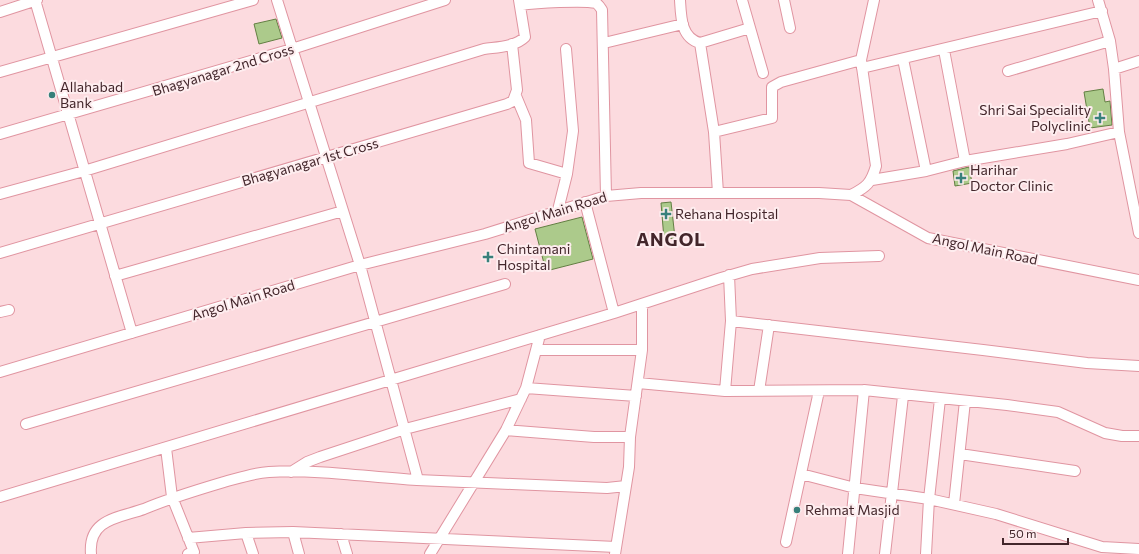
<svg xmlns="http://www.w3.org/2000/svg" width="1139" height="554" font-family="Commissioner,sans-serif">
<rect width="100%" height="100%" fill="#fcdbdf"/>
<path fill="#acca8b" stroke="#637f43" d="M276,19L282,38L259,44L254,24Z
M1103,89L1105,102L1110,101L1112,125L1090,128L1084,92Z
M969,167L972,183L955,186L953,171Z
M671,202L675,238L664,239L661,203Z
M582,217L593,259L546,271L535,229Z"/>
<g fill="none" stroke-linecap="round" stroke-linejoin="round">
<g stroke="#e095a1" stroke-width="12">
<path id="minor" d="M35,0L132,333
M277,0L360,265L418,480
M680,0C681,17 681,38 700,43L750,28
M742,0L763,73
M784,0L790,28
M1098,0L1110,41L1114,69L1119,132L1139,233
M520,5C536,3 583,0 596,3C599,5 600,7 602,10L606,196
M0,12L37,0
M604,43L683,24
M700,43L714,132L718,193
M944,50L965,161
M903,59L926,171
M862,68L1102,11
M1114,69L1139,61
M1008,71L1110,41
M0,72L253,0
M516,96L526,120L529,163L567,174
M714,132L772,118V87L781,82L861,60
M0,134L292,49L445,0
M872,180L926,171L965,161L1067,144L1119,132
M0,194L84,171L484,49C497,47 515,47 525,37L519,0
M851,195C867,187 871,183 876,166L861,60L874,0
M585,202L614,313
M558,210L567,174L573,131L566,49
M0,253L507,104L513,101L517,90L512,44
M115,276L343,211
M0,312L9,310
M731,321L983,350L1087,363L1139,366
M536,350H642
M0,372L360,265L485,234L606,196L641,193H819L851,195L928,238L1139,280
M638,383L725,391L864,390L1007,405L1058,412L1105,433L1122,436H1139
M526,388L636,396
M725,391L731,321L729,275
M759,391L769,325
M26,424L505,284
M506,430L594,437H630
M166,448L172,497L194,552L188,554
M960,454L1075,471
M291,472L307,462L320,457L405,429L521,399
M801,474L855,488L929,499L996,514L1102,547L1139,549
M0,497L614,313L721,278L752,269L820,258L879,256
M954,504L965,401
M293,532L299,554
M246,533L253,554
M341,534L347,554
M188,538L246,533L293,532L616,547
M786,542L819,391
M91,554C88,519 118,518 144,509C170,498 197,490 224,482C239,478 253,473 269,472C317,469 368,477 417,480C480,483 544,485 607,488L626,486
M430,554L506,430L526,388L540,335
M615,554L629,467L630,437L642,350V304
M848,554L864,390
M885,554L903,396
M926,554L929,499L940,399"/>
</g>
<use href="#minor" stroke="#fff" stroke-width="10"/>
</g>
<g fill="#38807b" stroke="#feedef" stroke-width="1.5">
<circle cx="52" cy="95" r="4"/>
<path d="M1098 112h4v4h4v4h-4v4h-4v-4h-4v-4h4z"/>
<path d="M959 172h4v4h4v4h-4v4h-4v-4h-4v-4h4z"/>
<path d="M664 208h4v4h4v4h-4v4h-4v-4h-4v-4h4z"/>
<path d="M486 251h4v4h4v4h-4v4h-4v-4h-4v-4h4z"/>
<circle cx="797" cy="510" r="4"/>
</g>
<g text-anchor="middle" stroke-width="4" stroke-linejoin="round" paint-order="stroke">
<g font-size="14" fill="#43262b" stroke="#feedef">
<text transform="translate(223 70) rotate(-17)" y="5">Bhagyanagar 2nd Cross</text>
<text transform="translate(310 162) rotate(-16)" y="5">Bhagyanagar 1st Cross</text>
<text transform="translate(555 212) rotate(-17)" y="5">Angol Main Road</text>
<text transform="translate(985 249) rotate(12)" y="5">Angol Main Road</text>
<text transform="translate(243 300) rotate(-17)" y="5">Angol Main Road</text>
</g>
<g font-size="14" fill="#43262b" stroke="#feedef" text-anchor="start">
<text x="60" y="92">Allahabad<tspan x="60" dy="16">Bank</tspan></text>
<text x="1091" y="115" text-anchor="end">Shri Sai Speciality<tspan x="1091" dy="16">Polyclinic</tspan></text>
<text x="970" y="175">Harihar<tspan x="970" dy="16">Doctor Clinic</tspan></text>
<text x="675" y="219">Rehana Hospital</text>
<text x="497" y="254">Chintamani<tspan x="497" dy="16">Hospital</tspan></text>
<text x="805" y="515">Rehmat Masjid</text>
</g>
<g font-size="18" font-weight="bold" letter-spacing="1" fill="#43262b" stroke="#feedef">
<text x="671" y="246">ANGOL</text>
</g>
</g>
<path d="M1003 538v6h65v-6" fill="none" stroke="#43262b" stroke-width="2"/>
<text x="1009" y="538" font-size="12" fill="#43262b" stroke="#feedef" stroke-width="3" paint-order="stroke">50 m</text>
</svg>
